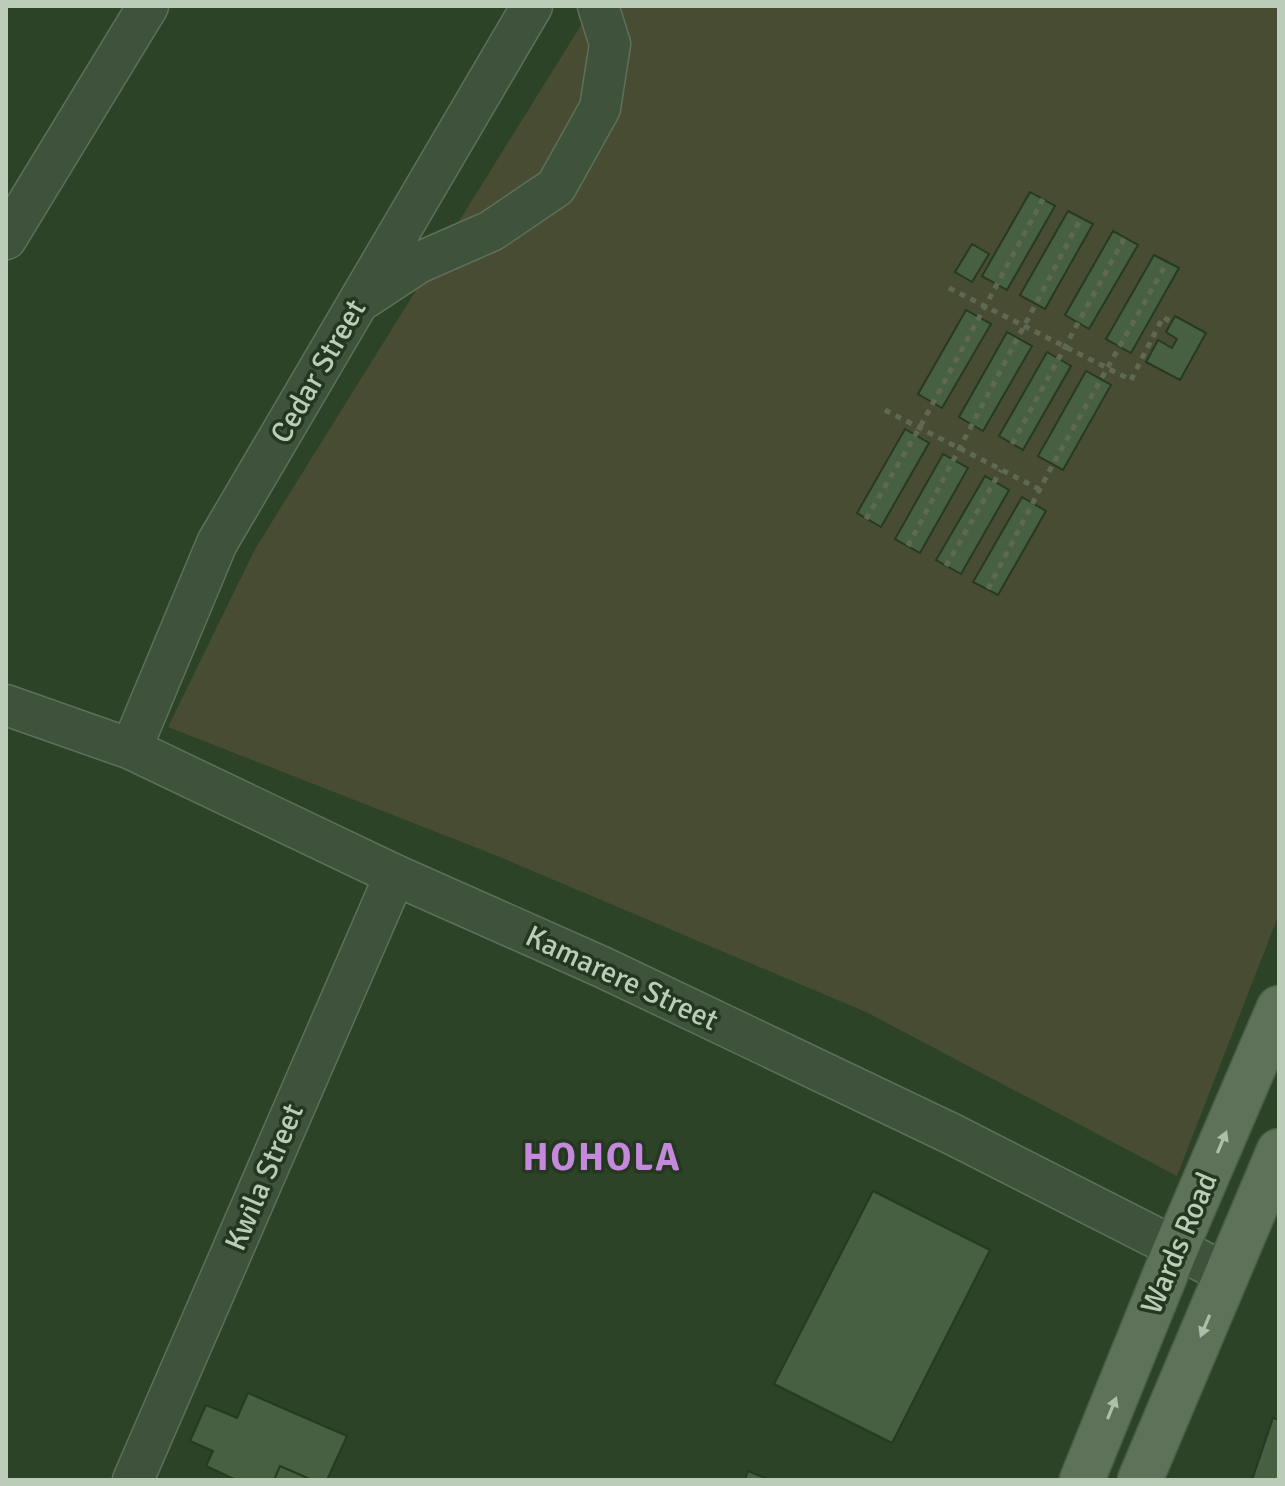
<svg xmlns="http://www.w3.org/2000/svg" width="1285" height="1486" font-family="Signika,sans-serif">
<rect width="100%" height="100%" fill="#2c4327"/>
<path fill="#484c33" d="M593,6H1279V914L1177,1176L868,1013L500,857L168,727L255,549Z"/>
<path fill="#476042" stroke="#263a22" stroke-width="2" d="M1030,192L1055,206L1007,290L982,276Z
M1068,211L1093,224L1045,309L1020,295Z
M1113,231L1138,245L1089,329L1065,315Z
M972,244L989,254L972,282L955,272Z
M1154,255L1179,268L1131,353L1106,339Z
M966,310L991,324L942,408L918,394Z
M1175,316L1206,333L1180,380L1146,362L1158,340L1172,348L1177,339L1166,332Z
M1007,332L1032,346L983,431L959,417Z
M1047,352L1071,366L1023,450L999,436Z
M1086,371L1111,385L1063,470L1038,456Z
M905,429L929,443L881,527L857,513Z
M943,454L968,468L920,553L895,539Z
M985,476L1009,490L961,574L936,560Z
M1022,497L1046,511L998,595L973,582Z
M873,1191L990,1250L892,1443L774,1384Z
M248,1393L347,1436L327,1480H312L280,1466L274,1480H236L206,1466L213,1451L190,1441L206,1405L237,1418Z
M1273,1418L1279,1420V1480H1252Z
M280,1466L312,1480H274Z
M748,1471L770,1480H745Z"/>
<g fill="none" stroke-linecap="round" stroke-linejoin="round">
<g stroke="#5d705a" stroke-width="43">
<path id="minor" d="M6,239L148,6
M365,298L418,263L491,231L556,187L600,108L610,44L598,6
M6,705L131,749L395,875L602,967L952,1134L1227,1274
M131,749L217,543L532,6
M133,1480L395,875"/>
</g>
<g stroke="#4b5f48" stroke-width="47">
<path id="major" d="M1082,1480L1176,1248L1279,1008
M1140,1480L1279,1151"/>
</g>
<path stroke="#5f6951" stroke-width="5" stroke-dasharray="6 6" stroke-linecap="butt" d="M949,288L1131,380L1163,317L1171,322
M885,410L1039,489
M1012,444L1125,237
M866,519L920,427L1043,199
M908,546L1081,218
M946,566L1001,470
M988,589L1053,464L1164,268"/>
<use href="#minor" stroke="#3f523c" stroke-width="40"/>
<use href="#major" stroke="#5e725a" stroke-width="44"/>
</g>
<defs><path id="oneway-solid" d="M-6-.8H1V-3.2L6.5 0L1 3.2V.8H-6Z" transform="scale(2)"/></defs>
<g fill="#adbeab">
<use href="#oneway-solid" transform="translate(1222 1142) rotate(-67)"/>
<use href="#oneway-solid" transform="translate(1205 1326) rotate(113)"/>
<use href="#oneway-solid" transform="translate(1112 1408) rotate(-68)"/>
</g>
<g text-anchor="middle" stroke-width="7" stroke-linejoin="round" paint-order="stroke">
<g font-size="30" fill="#bbccb9" stroke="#243820">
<text transform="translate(318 371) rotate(-60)" y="10">Cedar Street</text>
<text transform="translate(622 978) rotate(25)" y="10">Kamarere Street</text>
<text transform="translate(264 1177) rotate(-67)" y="10">Kwila Street</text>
<text transform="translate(1179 1243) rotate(-67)" y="10">Wards Road</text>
</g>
<g font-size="38" font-weight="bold" letter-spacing="2" fill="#c489dd" stroke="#243820">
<text x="602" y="1170">HOHOLA</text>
</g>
</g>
<rect width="1285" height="1486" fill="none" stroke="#bbccb9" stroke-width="16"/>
</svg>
